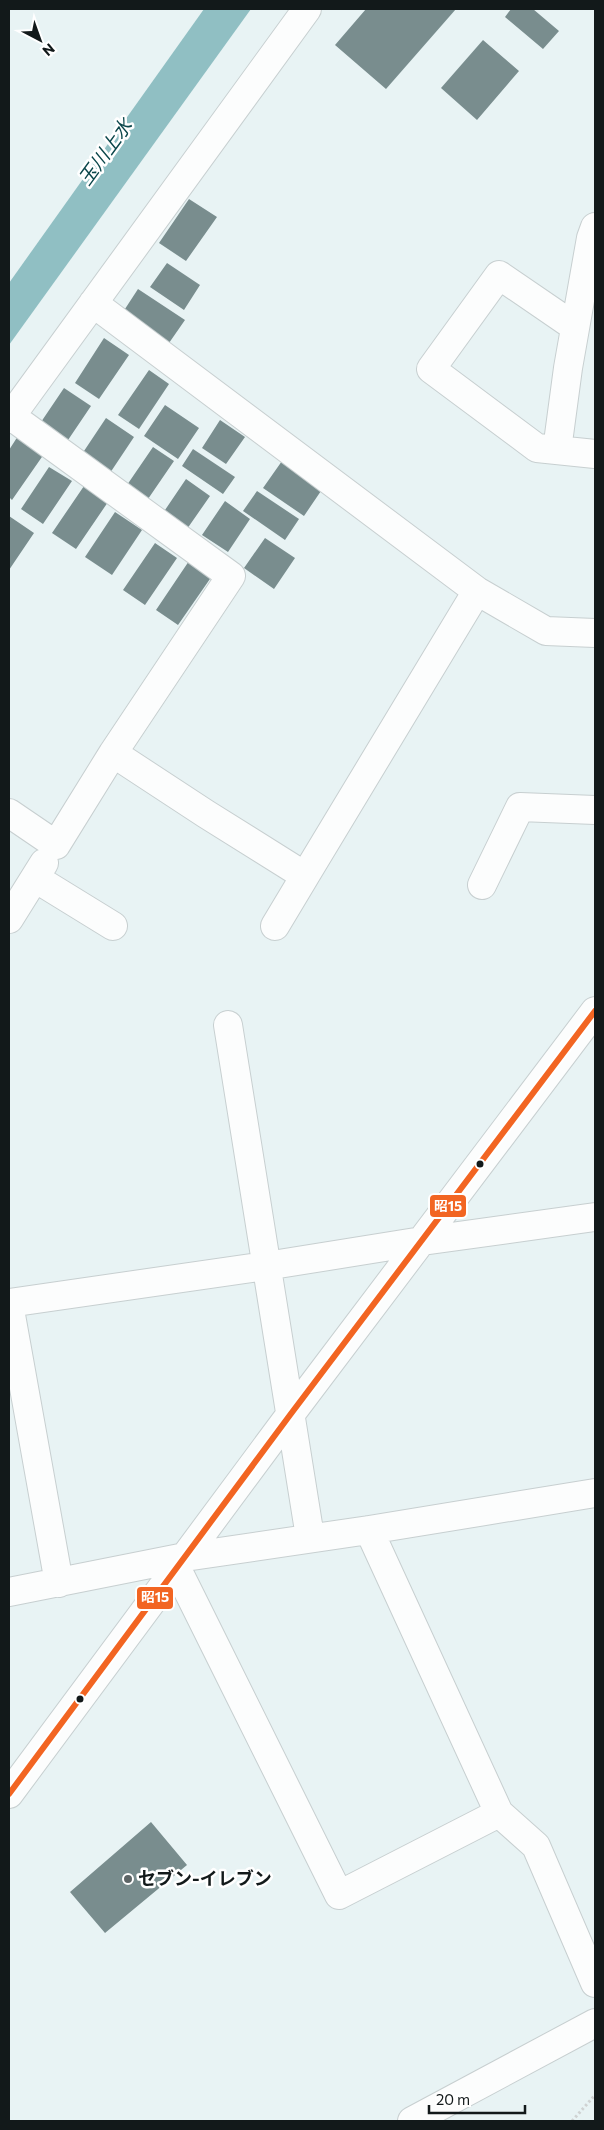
<svg xmlns="http://www.w3.org/2000/svg" width="604" height="2130" font-family="Commissioner,'Noto Sans JP',sans-serif">
<rect width="100%" height="100%" fill="#e8f3f4"/>
<path fill="#90bfc3" d="M204,9H251L9,345V283Z"/>
<path fill="#798d8e" d="M366,9H456L386,89L335,45Z
M511,9H533L559,31L543,49L505,17Z
M483,40L519,71L477,120L441,88Z
M189,199L217,217L186,261L159,243Z
M167,263L200,285L184,310L150,287Z
M138,289L185,320L169,343L123,312Z
M104,338L129,355L99,399L75,383Z
M149,370L169,384L139,429L118,415Z
M64,388L91,406L66,443L39,425Z
M165,405L199,428L178,459L144,436Z
M106,418L134,437L108,476L80,457Z
M220,420L245,437L226,464L202,448Z
M18,436L44,454L12,500L9,497V450Z
M153,447L174,461L148,499L127,485Z
M193,449L235,477L223,494L182,466Z
M282,461L323,488L304,516L263,488Z
M49,467L72,481L43,524L21,509Z
M186,479L210,496L187,529L163,513Z
M84,486L108,502L76,549L52,533Z
M257,491L299,519L285,540L243,511Z
M225,501L250,519L228,552L202,535Z
M115,512L142,530L112,575L85,557Z
M9,516L34,533L9,570Z
M265,538L295,558L274,589L244,568Z
M155,543L177,558L145,605L123,590Z
M189,561L212,576L178,625L156,610Z
M151,1822L187,1865L105,1933L70,1892Z"/>
<g fill="none" stroke-linecap="round" stroke-linejoin="round">
<g stroke="#c7cfd0" stroke-width="30">
<path id="minor" d="M93,303L477,591L546,631L595,633
M575,327L499,275L431,369L537,448L595,454
M9,419L307,9
M557,450L568,368L591,238L595,227
M113,753L206,814L305,876L477,591
M9,813L56,845L113,753L231,576L11,416
M35,878L113,926
M482,885L520,807L595,810
M9,919L44,863
M275,926L305,876
M228,1025L310,1537
M9,1303L266,1266L422,1241L595,1217
M9,1304L59,1583
M369,1530L499,1813L536,1846L595,1983
M177,1569L339,1895L499,1813
M9,1592L185,1557L369,1530L595,1493
M9,1794L290,1415L595,1011
M412,2121L595,2023"/>
</g>
<path stroke="#cfd2d2" stroke-width="3" stroke-dasharray="2.5 2.5" stroke-linecap="butt" d="M572,2121L595,2095"/>
<use href="#minor" stroke="#fcfdfd" stroke-width="28"/>
<g stroke="#fff" stroke-width="10">
<path id="bus-1" d="M9,1794L290,1415L595,1011"/>
</g>
<use href="#bus-1" stroke="#f26522" stroke-width="6"/>
</g>
<g fill="#12191a" stroke="#fff" stroke-width="2">
<circle cx="480" cy="1164" r="4.5"/>
<circle cx="80" cy="1699" r="4.5"/>
</g>
<circle fill="#5d6566" stroke="#fff" stroke-width="2" cx="128" cy="1879" r="5"/>
<g text-anchor="middle" stroke-width="5" stroke-linejoin="round" paint-order="stroke">
<g font-size="18" font-weight="bold" fill="#12191a" stroke="#fff" text-anchor="start">
<text x="138" y="1885">セブン-イレブン</text>
</g>
<g font-size="19" font-style="italic" fill="#0a464a" stroke="#fff">
<text transform="translate(105 152) rotate(-54)" y="7">玉川上水</text>
</g>
</g>
<g stroke="#fff" stroke-width="2">
<rect x="429" y="1194" width="38" height="24" rx="5" fill="#f26522"/>
<rect x="136" y="1586" width="38" height="24" rx="5" fill="#f26522"/>
</g>
<g font-size="14" text-anchor="middle" font-weight="bold" fill="#fff">
<text x="448" y="1211">昭15</text>
<text x="155" y="1602">昭15</text>
</g>
<rect width="604" height="2130" fill="none" stroke="#12191a" stroke-width="20"/>
<g transform="translate(40 40) rotate(139)" stroke="#ffffff" stroke-width="4" paint-order="stroke">
<path d="M0-4L9 19L0 12L-9 19Z" fill="#12191a"/>
<text y="-8" font-size="14" font-weight="bold" text-anchor="middle" fill="#12191a">N</text>
</g>
<path d="M429 2105v8h96v-8" fill="none" stroke="#12191a" stroke-width="2.5"/>
<text x="436" y="2105" font-size="15" fill="#12191a" stroke="#ffffff" stroke-width="4" paint-order="stroke">20 m</text>
</svg>
